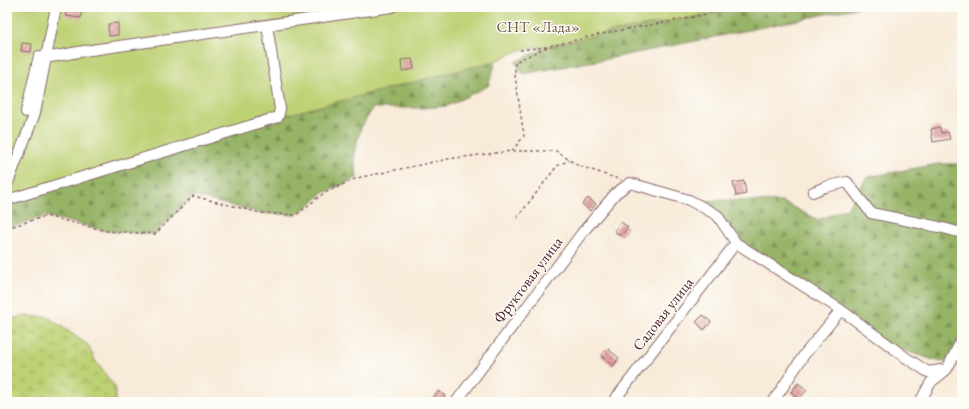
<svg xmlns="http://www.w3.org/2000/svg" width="969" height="409" font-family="'EB Garamond',serif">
<defs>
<pattern id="forest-firs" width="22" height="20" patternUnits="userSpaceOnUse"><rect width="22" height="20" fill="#96b366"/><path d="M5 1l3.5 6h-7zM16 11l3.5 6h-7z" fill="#7c9154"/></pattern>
<pattern id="wetland-marsh" width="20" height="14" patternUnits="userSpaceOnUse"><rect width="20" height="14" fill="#bdd175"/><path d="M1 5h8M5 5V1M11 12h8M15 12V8" fill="none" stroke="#a4b365"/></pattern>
<pattern id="building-cross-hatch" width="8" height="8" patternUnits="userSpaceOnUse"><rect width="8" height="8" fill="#e3a2a0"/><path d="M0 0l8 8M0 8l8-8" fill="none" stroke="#ba8383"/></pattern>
</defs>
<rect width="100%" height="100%" fill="#fdfcf7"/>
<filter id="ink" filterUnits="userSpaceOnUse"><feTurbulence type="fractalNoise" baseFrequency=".025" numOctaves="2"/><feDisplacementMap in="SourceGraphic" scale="8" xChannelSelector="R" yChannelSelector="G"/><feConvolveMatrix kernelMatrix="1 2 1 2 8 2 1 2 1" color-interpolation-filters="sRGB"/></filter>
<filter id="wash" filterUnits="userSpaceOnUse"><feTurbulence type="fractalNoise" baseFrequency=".012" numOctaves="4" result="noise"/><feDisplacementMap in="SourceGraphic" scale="16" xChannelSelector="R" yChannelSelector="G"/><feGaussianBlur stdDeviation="0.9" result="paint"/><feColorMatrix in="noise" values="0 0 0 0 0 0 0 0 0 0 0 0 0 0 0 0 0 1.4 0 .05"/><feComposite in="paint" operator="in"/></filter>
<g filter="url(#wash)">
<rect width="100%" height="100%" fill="#f8ebd9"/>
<path fill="url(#forest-firs)" stroke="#706948" d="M739,7H861L612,58L523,74L515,62L549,46L610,32L684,19Z
M495,61L494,68L488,86L447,106L422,108H373L361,128L354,154L357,178L324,193L296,215L261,213L193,196L155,234L107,231L46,216L7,228V200L278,117Z
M938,164H962V355L959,361H937L890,346L719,225L703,201L723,200L783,202L818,220L847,208L867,177Z"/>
<path fill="url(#wetland-marsh)" stroke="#847850" d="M22,316L48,317L88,345L96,362L115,387V402H7V320Z"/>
<path fill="#bdd175" stroke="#847850" d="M7,7H739L684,19L610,32L549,46L520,50L495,61L278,117L7,200Z"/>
<g id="blocks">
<path fill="url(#building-cross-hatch)" d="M67,7H82L81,18L65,16Z
M118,23V35L109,36L108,24Z
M22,43L32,44L31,52L21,51Z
M412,59L414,69L402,71L401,60Z
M940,127L941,133L948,132L950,139L933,142L931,129Z
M744,181L746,194L736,196L733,183Z
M588,198L596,204L590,211L582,204Z
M621,222L628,227L621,236L614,231Z
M703,315L711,322L704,330L696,322Z
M607,348L619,358L613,366L601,356Z
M798,383L807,390L799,399L791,392Z
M439,391L445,396L441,402H436L432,399Z"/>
</g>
</g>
<g filter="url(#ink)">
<use href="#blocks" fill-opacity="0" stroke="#876668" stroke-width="1"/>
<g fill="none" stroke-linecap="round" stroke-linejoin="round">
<g stroke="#876668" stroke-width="12">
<path id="minor" d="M45,58L84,51L392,7
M26,112L39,56
M7,185L35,113L56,7
M813,192L825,187L847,182L871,213L939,227L962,233
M7,200L278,117L280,109L267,25
M456,402L582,233L616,193L630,183L689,200L717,215L736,243L841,310L908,359L928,372L947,369L962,339
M613,402L736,243
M773,402L804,355L841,310
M920,402L931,382L946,370"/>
</g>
<path stroke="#876668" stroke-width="1.5" stroke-dasharray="3 3" stroke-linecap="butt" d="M550,46L610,32L684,19L739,7
M520,50L546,47
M513,151H556L577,165L621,180
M517,218L557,166L569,160
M7,228L46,216L107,231L155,234L193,196L261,213L296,215L324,193L357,178L448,159L512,151L524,136L515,76V62L549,46"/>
<use href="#minor" stroke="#fff" stroke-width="10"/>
</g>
</g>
<g text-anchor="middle" stroke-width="3" stroke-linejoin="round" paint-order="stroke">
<g font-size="15" fill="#6c5441" stroke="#fdfcf7">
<text x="538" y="32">СНТ «Лада»</text>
</g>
<g font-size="15" fill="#4a1f2b" stroke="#fdfcf7">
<text transform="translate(528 280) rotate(-53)" y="5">Фруктовая улица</text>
<text transform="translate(663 314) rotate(-52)" y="5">Садовая улица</text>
</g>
</g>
<rect width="969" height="409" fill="none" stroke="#fdfcf7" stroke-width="24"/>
</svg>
